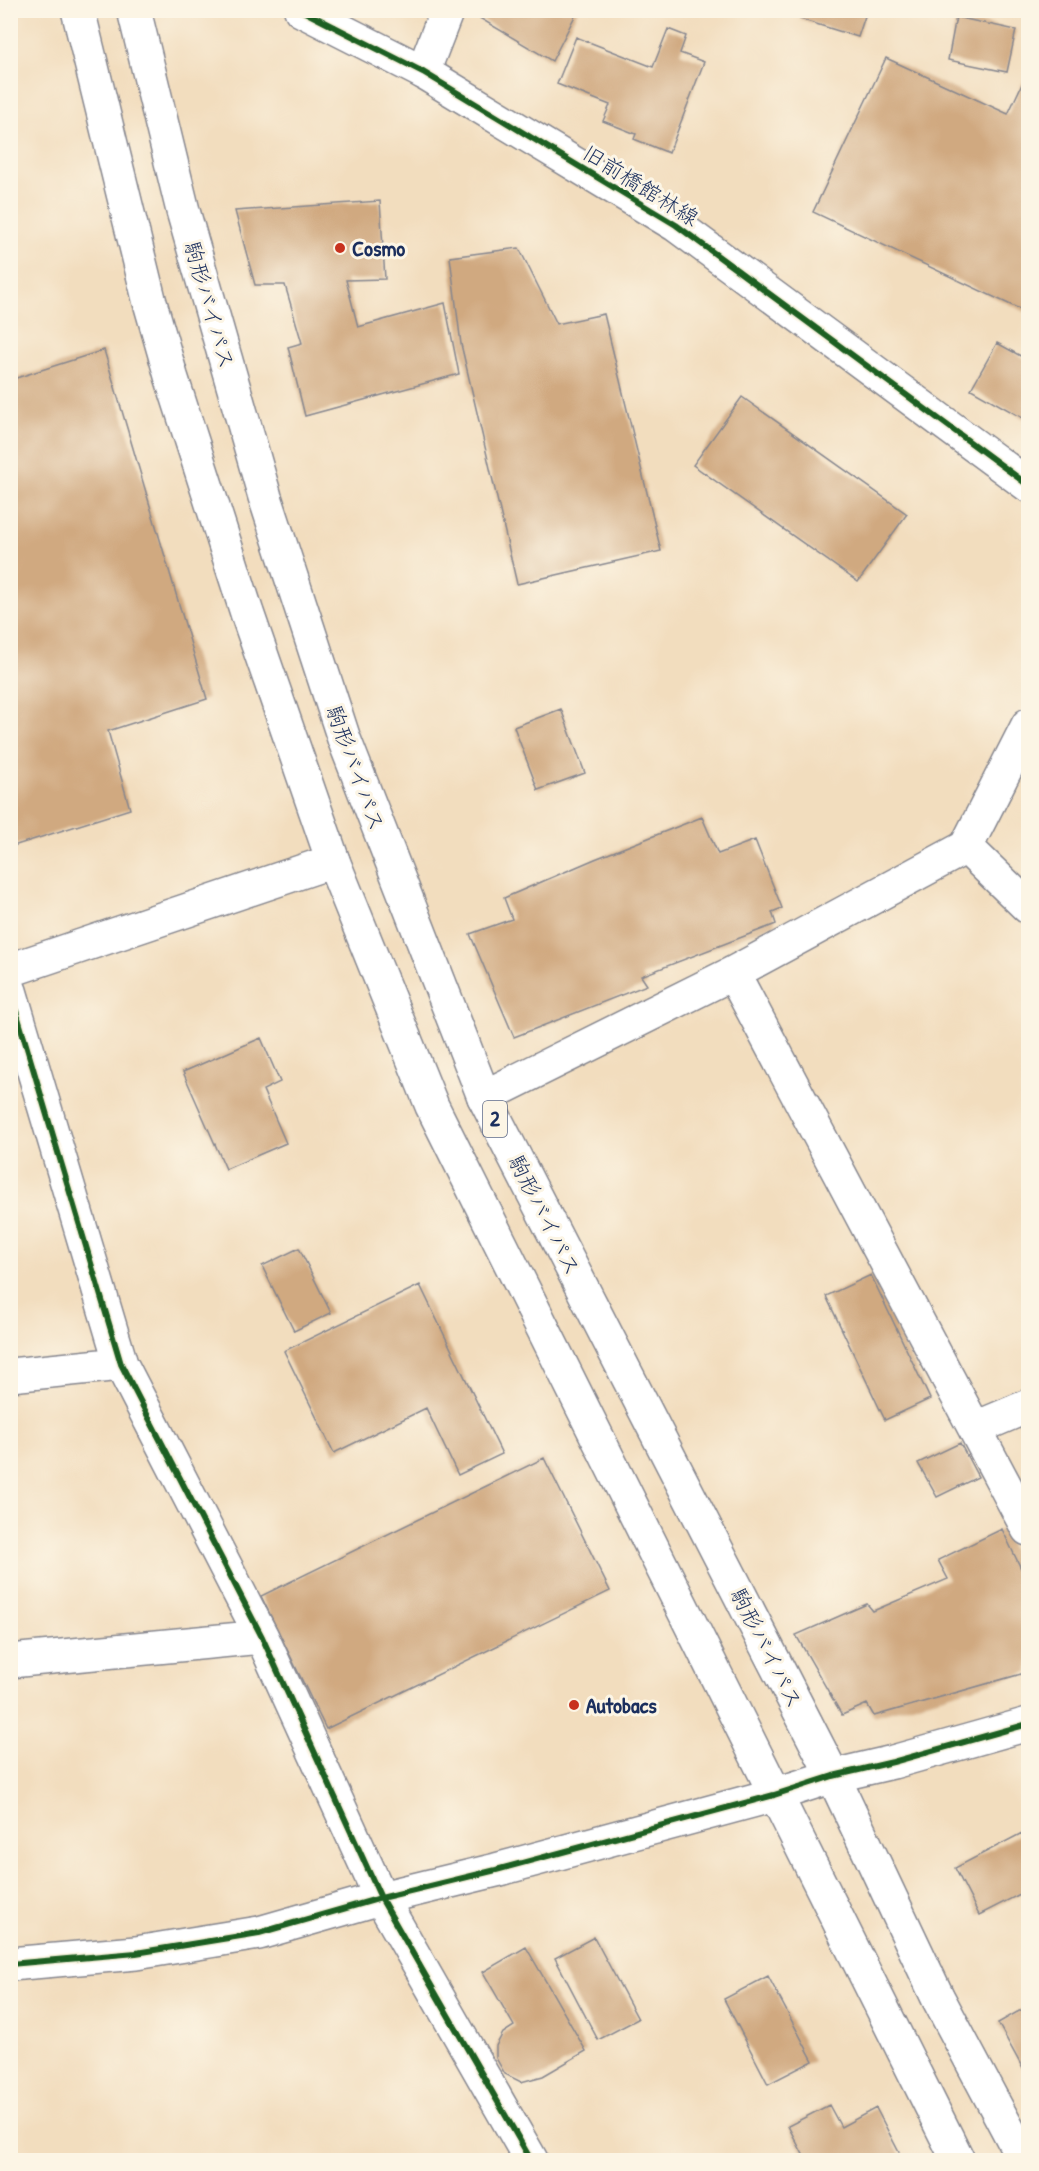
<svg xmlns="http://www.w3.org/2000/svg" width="1039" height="2171" font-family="'Patrick Hand','Klee One',sans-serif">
<rect width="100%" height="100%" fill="#fcf5e5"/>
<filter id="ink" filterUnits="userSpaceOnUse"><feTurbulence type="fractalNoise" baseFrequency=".0167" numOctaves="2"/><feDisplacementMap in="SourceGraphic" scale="12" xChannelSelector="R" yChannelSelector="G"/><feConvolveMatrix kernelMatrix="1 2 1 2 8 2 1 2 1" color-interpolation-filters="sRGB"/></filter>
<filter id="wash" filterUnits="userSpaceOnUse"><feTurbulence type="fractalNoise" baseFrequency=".008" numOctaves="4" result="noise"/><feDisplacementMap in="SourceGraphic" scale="24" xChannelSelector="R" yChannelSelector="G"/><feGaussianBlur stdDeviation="1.35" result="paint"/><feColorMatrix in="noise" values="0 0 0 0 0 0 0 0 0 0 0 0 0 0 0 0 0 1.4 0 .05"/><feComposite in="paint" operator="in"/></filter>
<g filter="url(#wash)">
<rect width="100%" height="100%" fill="#f2ddbe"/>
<g id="blocks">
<path fill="#d0a980" d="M466,10H578L552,61Z
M803,10H867L858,37L800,19Z
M956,17L1016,30L1007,72L948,60Z
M668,29L686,36L680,53L704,62L669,153L634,139L636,134L603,121L610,105L557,84L576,37L653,67Z
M886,58L1008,114L1024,80L1028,82V313L813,212Z
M380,201L385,279L346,280L358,327L445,303L459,374L305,416L288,347L302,343L285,285H255L235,211Z
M519,248L557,324L604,314L661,551L517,584L461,344L450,257Z
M997,343L1028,360V421L971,389Z
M104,350L207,699L108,731L130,809L10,847V380Z
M742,397L907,514L858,582L693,465Z
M561,709L585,773L538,790L514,727Z
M702,817L718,854L755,840L782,908L772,912L776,924L641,976L647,985L514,1037L470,934L512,919L504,898L595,859Z
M261,1038L280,1082L263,1090L286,1143L226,1169L183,1072Z
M299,1248L331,1313L294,1331L262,1266Z
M871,1275L930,1399L885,1420L826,1296Z
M420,1285L502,1454L458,1475L426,1408L334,1453L284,1351Z
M960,1443L978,1477L937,1497L918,1463Z
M544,1458L610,1591L326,1729L261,1596Z
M1002,1529L1028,1583V1672L874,1716L867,1704L842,1715L796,1635L867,1604L873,1611L948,1579L938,1560Z
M1022,1833L1028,1845V1890L979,1915L955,1868Z
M594,1937L638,2019L598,2040L555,1958Z
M526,1947L586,2051L543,2076L521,2082L505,2074L496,2058V2046L503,2033L514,2026L483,1972Z
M768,1976L813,2061L768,2084L724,1999Z
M1028,2006V2078L998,2023Z
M829,2105L841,2127L876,2108L903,2160H806L788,2126Z"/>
</g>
</g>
<g filter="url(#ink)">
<use href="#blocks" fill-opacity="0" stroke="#86868e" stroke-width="1.5"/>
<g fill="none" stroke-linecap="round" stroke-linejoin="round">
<g stroke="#86868e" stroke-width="36">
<path id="street" d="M423,72L447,10
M966,847L1028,907
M10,970L333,861
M733,973L1028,1529
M10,991L121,1364L262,1637L381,1898L531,2160
M484,1097L733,973L966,847L1028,725
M10,1375L121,1364
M976,1428L1028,1406
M10,1661L262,1637"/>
</g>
<g stroke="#86868e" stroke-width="36">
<path id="secondary" d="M301,10L423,72L676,225L1028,485
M10,1964L136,1953L259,1933L381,1898L496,1870L774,1795L833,1776L893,1762L1028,1724"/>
</g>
<g stroke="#86868e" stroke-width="36">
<path id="primary" d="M78,10L149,299L171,376L247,613L333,861L432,1106L958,2160
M134,10L183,211L265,497L344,739L484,1097L833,1776L938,1998L1024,2160"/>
</g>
<use href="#street" stroke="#fff" stroke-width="33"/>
<use href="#secondary" stroke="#fff" stroke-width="33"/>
<use href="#primary" stroke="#fff" stroke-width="33"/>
<g stroke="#fcf5e5" stroke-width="10">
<path id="cycleway" d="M301,10L423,72L676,225L1028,485
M10,991L121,1364L262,1637L381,1898L531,2160
M10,1964L136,1953L259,1933L381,1898L496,1870L774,1795L833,1776L893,1762L1028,1724"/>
</g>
<use href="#cycleway" stroke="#1b5e20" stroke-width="6"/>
</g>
</g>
<g fill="#c8321e" stroke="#fcf5e5" stroke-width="2">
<circle cx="340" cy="248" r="6"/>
<circle cx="574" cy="1705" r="6"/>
</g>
<g text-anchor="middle" stroke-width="6" stroke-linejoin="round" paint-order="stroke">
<rect fill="#fcf5e5" stroke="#5e6a86" stroke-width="1.5" x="483" y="1101" width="24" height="36" rx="4.5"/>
<g font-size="21" font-weight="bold" fill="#1b2f5e">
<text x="495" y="1126">2</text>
</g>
<g font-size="22" fill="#1b2f5e" stroke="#fcf5e5">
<text transform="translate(641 185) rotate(32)" y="8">旧前橋館林線</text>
<text transform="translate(210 305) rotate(74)" y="8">駒形バイパス</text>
<text transform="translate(356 768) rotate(70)" y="8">駒形バイパス</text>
<text transform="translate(545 1215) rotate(63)" y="8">駒形バイパス</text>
<text transform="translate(767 1648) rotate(63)" y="8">駒形バイパス</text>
</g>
<g font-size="22" font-weight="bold" fill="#1b2f5e" stroke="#fcf5e5" text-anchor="start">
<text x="352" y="256">Cosmo</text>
<text x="586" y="1713">Autobacs</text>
</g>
</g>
<rect width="1039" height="2171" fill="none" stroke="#fcf5e5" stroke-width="36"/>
</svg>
